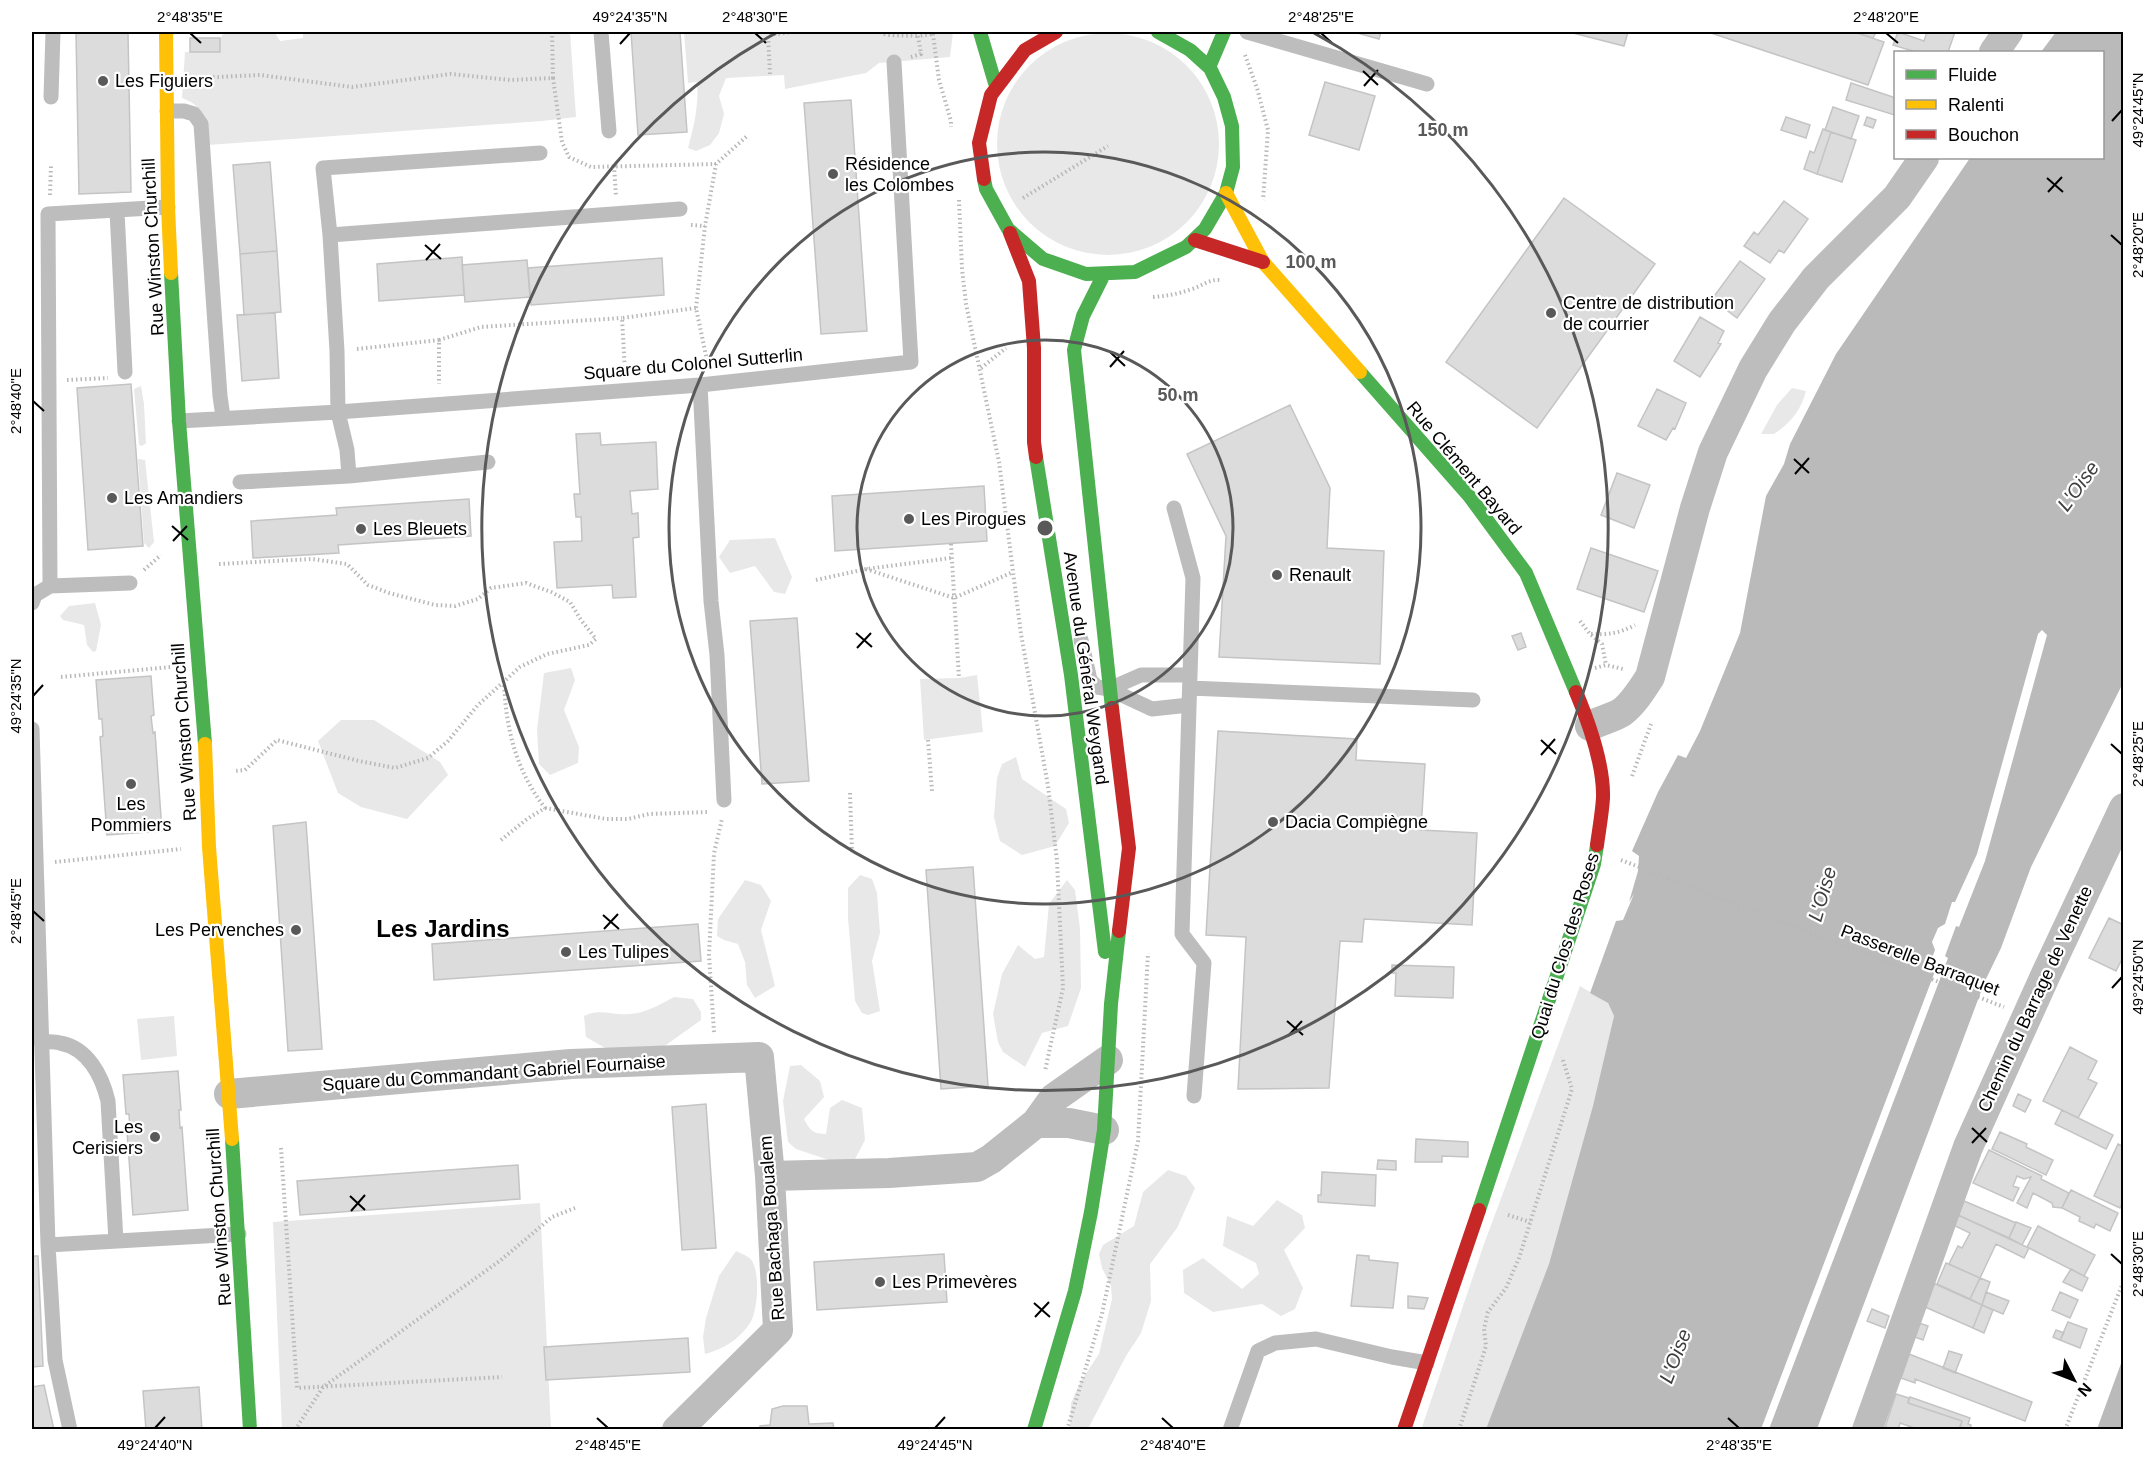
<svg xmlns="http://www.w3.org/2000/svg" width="2155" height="1461" font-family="Helvetica,sans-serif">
<rect width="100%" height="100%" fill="#fff"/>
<path fill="#e8e8e8" d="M224,32L260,34L275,33L280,41L303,38V32H570L576,117L542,121L208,145C206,121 206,107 182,98L185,52H213Z
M684,32H953L950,57L879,63L866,73L785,89L784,75L726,78L719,96L724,114L719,133L710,145L696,151L688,148C694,126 699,105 697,82L688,83Z
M997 144a111 111 0 1 1 222 0a111 111 0 1 1-222 0Z
M141,386L144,404L146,443L142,446L139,445L134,389Z
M1792,388L1806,391C1801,410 1791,423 1774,434H1761L1777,405Z
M138,459L145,460L154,542L149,548L144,543Z
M775,538L792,577L785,594L774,592L755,566L730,573L719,557L730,540Z
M95,603L101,625L96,651L93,652L87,645L84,625L63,620L60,616L69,606Z
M571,668L575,680L564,710L579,747L578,763L550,775L539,764L537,730L544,673Z
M977,675L983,732L924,740L920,679L959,678Z
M341,720H374L440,762L448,775L407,819L361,807L338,793L318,741Z
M1016,757L1022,779L1066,809L1069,823L1055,846L1022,855L1000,841L994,817L997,778L1002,764Z
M860,875L872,879L877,893L880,933L872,961L880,1011L868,1015L862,1013L855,1001L848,918V888Z
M745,880L761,885L771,901L761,930L775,986L755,998L747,985L745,962L738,944L724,940L717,936L718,919Z
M1067,880L1075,890L1080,929L1081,988L1068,1026L1042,1033L1025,1067L1003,1052L998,1042L993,1014L1002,974L1018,945L1035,959L1044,957L1049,904Z
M1580,986L1608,1003L1614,1016L1603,1065L1582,1182L1486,1429L1421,1430L1484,1244Z
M674,997L693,999L701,1012V1020L659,1050L607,1049L586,1037L584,1016C600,1008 613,1016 630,1014C646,1013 661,1004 674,997Z
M174,1016L177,1056L141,1060L137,1019Z
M801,1065L820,1081L824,1097L804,1119C810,1131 814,1134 826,1134L830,1108L842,1100L862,1108L865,1140L855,1159L835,1162L796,1149L788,1142L783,1101L790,1066Z
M1168,1170L1186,1176L1195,1188L1177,1228L1150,1264L1151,1301L1141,1333L1126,1356L1088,1429L1070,1430L1071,1403L1081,1381L1099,1354L1112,1299L1111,1286L1102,1268L1099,1254L1103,1245L1134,1226L1143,1192Z
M1277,1200L1302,1215L1305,1228L1284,1250L1303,1288L1295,1309L1281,1316L1262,1304L1213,1312L1184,1293L1183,1270L1203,1258L1242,1289L1259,1274L1256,1263L1223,1246L1227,1216L1253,1226Z
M540,1203L551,1429H282L273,1222Z
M736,1251C742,1254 749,1256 752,1261C760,1273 758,1311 750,1323C739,1340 723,1349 705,1354L703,1337L706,1318L719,1276Z"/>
<path fill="#bababa" d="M2056,32H2123V683L2031,867L2001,948L1985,981L1817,1429H1769L1948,958L1945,956L1956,926L1959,927L1985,861L2047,635L2042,630L2038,634L1977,854L1955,902H1952L1945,924L1938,928L1932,942L1935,950L1930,963L1937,966L1761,1429H1486L1549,1264L1593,1106L1614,1016L1608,1003L1590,993L1616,921L1623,920L1634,894L1629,902L1638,871L1639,856L1632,851L1658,792L1678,755L1686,758L1700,731L1740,633L1766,496L1784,464L1790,444L1836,354L1970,158H2102V52H2041Z
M2123,1358V1429H2097Z"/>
<path fill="#dcdcdc" stroke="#c4c4c4" stroke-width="1.5" d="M128,32L131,192L79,194L76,33Z
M631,32H680L687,132L638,135Z
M1354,32H1381L1379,39Z
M1569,32H1628L1624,46Z
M1708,32H1854L1884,42L1868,85Z
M1854,32H1876L1873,38Z
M1898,32L1924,41L1927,32H1955L1948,52H1916L1893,45Z
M190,38H220V52H190Z
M1325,82L1375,96L1359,150L1309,135Z
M1851,83L1896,98V118L1895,115L1846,100Z
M851,100L867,331L821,334L804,103Z
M1833,107L1859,116L1851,139L1825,130Z
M1786,117L1810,125L1806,138L1781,130Z
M1867,117L1876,120L1873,128L1864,125Z
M1823,129L1831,132L1817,174L1804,169L1810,151L1814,153Z
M1831,132L1856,140L1842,182L1817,174Z
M270,162L277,251L240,254L233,165Z
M1564,198L1655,264L1537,428L1446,362Z
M1784,201L1808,219L1784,253L1779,250L1770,263L1744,246L1754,232L1758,235Z
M277,251L281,312L244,315L240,254Z
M462,257L464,295L379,301L377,264Z
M662,258L664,295L531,305L528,268Z
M527,260L530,297L465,302L462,265Z
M1740,261L1765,279L1737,318L1712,299Z
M275,313L279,378L242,381L237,315Z
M1700,317L1724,331L1718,343L1721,344L1700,377L1674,361Z
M131,384L143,546L88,550L77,388Z
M1657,389L1686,403L1675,429L1673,428L1666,440L1638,426Z
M1290,405L1330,488L1327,548L1384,551L1380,664L1219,657L1226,536L1187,454Z
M600,433L601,445L656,442L658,489L630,491L632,514L638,513L639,537L633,538L636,597L613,598L612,585L557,588L554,542L582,541L581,517H576L574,494H580L576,434Z
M1617,473L1650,485L1634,528L1601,515Z
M984,486L987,541L835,551L832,496Z
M469,499L471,536L338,545L339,553L253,558L251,521L337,515L336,508Z
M1591,548L1658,571L1644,612L1577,589Z
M797,618L809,781L762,784L750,621Z
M1521,633L1526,647L1518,650L1512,636Z
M151,676L154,715L151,716L153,733L155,732L162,831L107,835L100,737L103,736L102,719H99L96,680Z
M1218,731L1357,739L1356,760L1425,764L1421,830L1477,833L1472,925L1364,919L1362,942L1340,941L1329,1088L1238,1089L1246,937L1206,935Z
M306,822L322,1049L288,1051L273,826Z
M973,867L988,1086L941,1089L926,870Z
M2109,918L2124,925V955L2116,971L2089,958Z
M698,924L701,961L434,980L432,944Z
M1392,965L1454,967L1453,998L1395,996L1396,973H1392Z
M2070,1047L2097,1061L2088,1079L2097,1083L2078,1118L2043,1101Z
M178,1071L181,1110H179L180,1128L182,1127L188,1210L133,1215L127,1131H130L129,1114H126L123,1075Z
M2018,1094L2031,1100L2025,1112L2013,1106Z
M706,1104L716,1248L682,1250L672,1107Z
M2062,1110L2113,1135L2106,1149L2055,1124Z
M2000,1132L2027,1144L2026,1147L2053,1160L2046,1175L1992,1149Z
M1416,1139L1468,1142V1157L1442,1156V1162H1415Z
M2118,1144L2124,1147V1200L2120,1208L2094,1196Z
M1989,1150L2042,1176L2041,1179L2069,1193L2062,1208L2053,1207L2052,1203L2033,1193L2027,1208L2017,1203L2031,1177L2024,1179L2017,1176L2013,1186L2019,1188L2013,1201L1973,1183Z
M1378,1160L1396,1161V1170L1377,1169Z
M518,1165L520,1199L300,1215L297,1181Z
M1322,1172L1376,1175L1375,1206L1318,1202V1195H1321Z
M2071,1190L2118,1213L2110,1231L2096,1224L2094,1228L2079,1221L2080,1217L2062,1208Z
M1964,1201L2016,1223L2009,1238L1958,1215Z
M1958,1215L2029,1248L2024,1258L1996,1244L1980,1278L1949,1264L1958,1246L1962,1248L1970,1233L1953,1225Z
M2016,1222L2031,1228L2022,1245L2009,1238Z
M2038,1226L2095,1255L2084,1276L2027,1247Z
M944,1254L947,1302L817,1310L814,1262Z
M1357,1255L1369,1256V1260L1398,1263L1393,1308L1351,1306Z
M32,1256H38L43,1366L32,1367Z
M1946,1263L1980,1278L1970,1299L1937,1284Z
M2071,1269L2088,1278L2082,1291L2063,1282Z
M1980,1278L1990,1282L1982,1305L1970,1299Z
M1933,1283L1982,1305L1973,1328L1925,1307Z
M1986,1292L2009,1301L2003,1314L1982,1305Z
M2060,1292L2078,1300L2070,1318L2052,1310Z
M1408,1296L1428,1298L1424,1309L1408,1308Z
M1982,1305L1993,1310L1984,1333L1973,1328Z
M1872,1309L1889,1316L1885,1328L1867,1321Z
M2068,1322L2087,1329L2080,1348L2060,1340Z
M1919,1323L1928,1326L1923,1340L1915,1337Z
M2056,1330L2064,1333L2060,1340L2053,1337Z
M688,1338L690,1372L546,1380L544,1347Z
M1949,1351L1962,1355L1955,1373L1943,1368Z
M1909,1354L2032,1402L2025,1421L1915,1379V1383L1901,1378Z
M44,1385L54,1430H33L32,1387Z
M199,1387L202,1430H146L143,1391Z
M1896,1394L1909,1398L1908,1403L1962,1421L1960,1430H1920L1900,1423L1898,1430L1885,1427Z
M1910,1397L1970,1418L1968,1424L1971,1425L1970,1430L1959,1429L1962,1421L1908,1403Z
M783,1406H807L809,1424L833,1423L834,1430H759L760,1426L770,1425L772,1409Z"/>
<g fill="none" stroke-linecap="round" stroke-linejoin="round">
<path stroke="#b8b8b8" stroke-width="4" stroke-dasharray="1.5 3" stroke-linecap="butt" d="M880,32L886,35L918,36
M933,34L939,80L951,121V127
M1245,55L1257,88L1268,130L1263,200
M911,57L921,54L918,36L933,34L934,32
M770,74L768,35L792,32
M195,78L260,75L352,87L451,74L510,80L553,78L552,32
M553,78L562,142L569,157L591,167L716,164
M614,166L616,196
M50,195L51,166
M1023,198L1108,146
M959,200L962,269L966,304L999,462L1021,634L1048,786L1057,861L1063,988L1045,1071
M691,225L705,226
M1153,297C1167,296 1178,294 1192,289C1202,286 1209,279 1220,280
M439,340L481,327L622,318
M357,349L439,340V384
M708,365L696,308L705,226L716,164L747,136
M981,368L1006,348
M625,371L622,318L696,308
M67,380L108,378
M951,544L959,678
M219,564L312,559L347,564L368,585L389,593L435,605L455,606L478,599L491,588L526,583L551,592L570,602L581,620L596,639L589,645L547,654L520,667L478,705L448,741L428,758L395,768L359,761L277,740L245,770L234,771
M866,569L954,598L1013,572
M144,570L161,555
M816,580L866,569L951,558
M1580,621L1590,634L1602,644L1606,665
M1591,634C1608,635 1620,633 1635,625
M1595,668L1606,665L1623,669
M61,677L171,667
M928,740L932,791
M1632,776L1651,724
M850,793L852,852
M545,808L606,819H628L649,814L709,812
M501,840L527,819L545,808C516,770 506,730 504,682
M1621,860L2004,1007
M55,862L181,849
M714,1032L709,955L714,853L722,819
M281,1148L297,1388L502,1377
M1508,1215L1530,1222
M967,1428V1430
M295,1430L323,1387L501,1260L552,1217L575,1208
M1067,1430L1102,1314L1138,1141L1148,953
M1459,1430L1486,1346L1484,1329L1488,1312L1506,1288L1519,1258L1572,1089L1562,1057
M2065,1430L2124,1280"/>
<path stroke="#bdbdbd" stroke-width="15" d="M601,32L609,131
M1247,32L1427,84
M51,97L53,32
M167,111H184L194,114L201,124L220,396L223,417
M117,211L125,372
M330,235L323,168L540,153
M700,385L711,601L717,655L724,800
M179,421L338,412L700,385L911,362L894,62
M349,476L347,450L338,412L337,351L330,235L680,209
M240,482L349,476L488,462
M1174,508L1193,578L1182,934L1204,963L1194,1096
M130,583L50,586L48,214L168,207
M32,603L35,595L50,586
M1081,640L1090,680L1097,687L1109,689L1152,709L1189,705
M1190,688L1473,700
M1109,689L1141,675H1190
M32,729L48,1245L55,1360L70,1430
M41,1042C47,1042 54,1041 60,1043C88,1048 102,1076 108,1101L116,1241
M48,1245L239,1234
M1230,1430L1258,1351L1275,1343L1316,1339L1392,1357L1427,1363"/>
<path stroke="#bdbdbd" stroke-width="30" d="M1994,52L2008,32
M1590,726C1599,721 1615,717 1622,712C1634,703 1642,689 1650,677L1695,508L1713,452L1753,369L1782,322L1816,278L1897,197L1924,158
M229,1094L571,1064L759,1057L770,1176L778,1330L677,1430
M1104,1130L1069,1123H1036L1054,1098L1108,1060
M770,1176L889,1173L977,1167L991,1159L1036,1123
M1867,1430L1968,1147L2046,974L2124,808"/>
<path stroke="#4caf50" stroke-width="14" d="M980,32L995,83
M1210,65L1224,32
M984,179L986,189L1008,229L1043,259L1086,274L1135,272L1186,247L1205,229L1226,193L1233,167L1232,126L1224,97L1210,68L1190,50L1158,32
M171,273L179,421L205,744
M1103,276L1083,316L1074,350L1112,708
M1360,372L1470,497L1526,573L1576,692
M1036,457L1071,675L1105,952
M232,1139L250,1430
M1479,1210L1594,864L1597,845
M1034,1430L1075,1291L1091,1212L1104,1130L1111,1004L1119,931"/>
<path stroke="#ffc107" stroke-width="14" d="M166,32L168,207L171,273
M1226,193L1263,262L1360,372
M205,744L209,847L232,1139"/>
<path stroke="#c62828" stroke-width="14" d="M984,179L979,143L991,95L1025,50L1056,32
M1010,233L1029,281L1034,348V442L1036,457
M1195,240L1263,262
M1576,692C1589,723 1604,764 1603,798C1602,814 1599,830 1597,845
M1112,708L1129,848L1119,931
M1404,1430L1479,1210"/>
</g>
<path fill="none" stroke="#000" stroke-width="2" d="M190,33L201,43M755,33L766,43M1321,33L1332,43M1886,33L1898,43M620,44L630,33M1363,71L1378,85M1364,86L1378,70M2112,121L2122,110M2047,178L2063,192M2048,192L2062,177M2111,235L2122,245M425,245L441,259M426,260L440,244M1110,352L1125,366M1110,367L1124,351M33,401L44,411M1794,459L1809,473M1795,474L1809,458M172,526L188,540M173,541L187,526M856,633L872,647M857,648L871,633M33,696L43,685M1541,740L1556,754M2111,744L2122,754M1541,755L1555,739M33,911L44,921M603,915L619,929M604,929L618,914M2112,988L2122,977M1287,1021L1303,1035M1288,1036L1302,1021M1972,1128L1987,1142M1972,1143L1986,1128M350,1196L365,1210M351,1211L365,1195M2111,1254L2122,1264M1034,1303L1050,1317M1035,1317L1049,1302M597,1418L608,1428M1162,1418L1173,1428M1728,1418L1739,1428M155,1428L165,1417M935,1428L945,1417"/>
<g fill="none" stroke="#595959" stroke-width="3">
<circle cx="1045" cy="528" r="188"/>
<circle cx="1045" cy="528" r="376"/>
<path d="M1314 33A563 563 0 1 1 776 33"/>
</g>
<g fill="#595959" stroke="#fff" stroke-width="2">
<circle cx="103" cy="81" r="6"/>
<circle cx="833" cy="174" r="6"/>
<circle cx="1551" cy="313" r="6"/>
<circle cx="112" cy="498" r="6"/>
<circle cx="909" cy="519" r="6"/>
<circle cx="361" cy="529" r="6"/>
<circle cx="1277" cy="575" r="6"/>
<circle cx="131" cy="784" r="6"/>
<circle cx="1273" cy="822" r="6"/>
<circle cx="296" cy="930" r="6"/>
<circle cx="566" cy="952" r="6"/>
<circle cx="155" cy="1137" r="6"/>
<circle cx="880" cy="1282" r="6"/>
</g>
<g text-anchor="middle" stroke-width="4.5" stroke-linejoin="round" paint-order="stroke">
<g font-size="18" fill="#000" stroke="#fff" text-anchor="start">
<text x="115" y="87">Les Figuiers</text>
<text x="845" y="170">Résidence<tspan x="845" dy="21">les Colombes</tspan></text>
<text x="1563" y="309">Centre de distribution<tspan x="1563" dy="21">de courrier</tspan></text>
<text x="124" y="504">Les Amandiers</text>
<text x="921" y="525">Les Pirogues</text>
<text x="373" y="535">Les Bleuets</text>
<text x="1289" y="581">Renault</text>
<text x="131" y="810" text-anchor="middle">Les<tspan x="131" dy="21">Pommiers</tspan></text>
<text x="1285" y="828">Dacia Compiègne</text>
<text x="284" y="936" text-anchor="end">Les Pervenches</text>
<text x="578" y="958">Les Tulipes</text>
<text x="143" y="1133" text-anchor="end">Les<tspan x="143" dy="21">Cerisiers</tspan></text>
<text x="892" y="1288">Les Primevères</text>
</g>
<g font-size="18" fill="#000" stroke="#fff">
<text transform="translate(153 247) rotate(-93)" y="6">Rue Winston Churchill</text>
<text transform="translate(693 364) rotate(-5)" y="6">Square du Colonel Sutterlin</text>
<text transform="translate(1464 468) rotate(50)" y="6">Rue Clément Bayard</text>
<text transform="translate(1086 668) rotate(82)" y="6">Avenue du Général Weygand</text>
<text transform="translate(184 732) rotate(-94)" y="6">Rue Winston Churchill</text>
<text transform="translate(1565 946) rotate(-73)" y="6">Quai du Clos des Roses</text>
<text transform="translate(1920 960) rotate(21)" y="6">Passerelle Barraquet</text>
<text transform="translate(2035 999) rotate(-65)" y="6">Chemin du Barrage de Venette</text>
<text transform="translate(494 1073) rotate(-4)" y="6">Square du Commandant Gabriel Fournaise</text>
<text transform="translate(219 1217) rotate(-94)" y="6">Rue Winston Churchill</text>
<text transform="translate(772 1228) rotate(-94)" y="6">Rue Bachaga Boualem</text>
</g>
<g font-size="20" font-style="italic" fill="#3e3e3e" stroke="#fff">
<text transform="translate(2078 486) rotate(-54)" y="7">L'Oise</text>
<text transform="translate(1822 894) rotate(-74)" y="7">L'Oise</text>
<text transform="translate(1675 1356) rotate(-69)" y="7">L'Oise</text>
</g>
<g font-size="24" font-weight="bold" fill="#000" stroke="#fff">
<text x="443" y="937">Les Jardins</text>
</g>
</g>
<circle cx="1045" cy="528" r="9" fill="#595959" stroke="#fff" stroke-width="3"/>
<g font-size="18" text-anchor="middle" font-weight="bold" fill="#595959" stroke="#fff" stroke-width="4.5" stroke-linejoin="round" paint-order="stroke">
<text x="1443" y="136">150 m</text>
<text x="1311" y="268">100 m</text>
<text x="1178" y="401">50 m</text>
</g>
<rect width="2155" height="1461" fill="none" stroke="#ffffff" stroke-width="66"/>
<rect x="1894" y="51" width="210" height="108" fill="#ffffff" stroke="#999999" stroke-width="1.5"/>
<rect x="1906" y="70" width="30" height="9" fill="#4caf50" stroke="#999999" stroke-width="1.5"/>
<text x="1948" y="81" font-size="18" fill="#000000">Fluide</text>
<rect x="1906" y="100" width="30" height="9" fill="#ffc107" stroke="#999999" stroke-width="1.5"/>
<text x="1948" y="111" font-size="18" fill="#000000">Ralenti</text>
<rect x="1906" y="130" width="30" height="9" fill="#c62828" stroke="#999999" stroke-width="1.5"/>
<text x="1948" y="141" font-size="18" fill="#000000">Bouchon</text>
<g transform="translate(2074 1380) rotate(132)" stroke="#ffffff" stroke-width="4.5" paint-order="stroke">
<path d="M0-4.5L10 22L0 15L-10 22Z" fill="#000000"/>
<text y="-9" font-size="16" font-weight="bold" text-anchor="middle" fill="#000000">N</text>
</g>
<rect x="33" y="33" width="2089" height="1395" fill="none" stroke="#000" stroke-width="2"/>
<g font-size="15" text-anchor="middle" fill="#000">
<text x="190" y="22">2°48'35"E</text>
<text x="630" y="22">49°24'35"N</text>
<text x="755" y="22">2°48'30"E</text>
<text x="1321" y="22">2°48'25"E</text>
<text x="1886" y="22">2°48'20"E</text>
<text transform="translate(2138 110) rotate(-90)" y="5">49°24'45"N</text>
<text transform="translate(2138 245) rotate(-90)" y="5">2°48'20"E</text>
<text transform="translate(16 401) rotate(-90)" y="5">2°48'40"E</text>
<text transform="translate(16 696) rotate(-90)" y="5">49°24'35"N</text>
<text transform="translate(2138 754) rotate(-90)" y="5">2°48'25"E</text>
<text transform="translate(16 911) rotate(-90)" y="5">2°48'45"E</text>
<text transform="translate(2138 977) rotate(-90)" y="5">49°24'50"N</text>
<text transform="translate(2138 1264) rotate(-90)" y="5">2°48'30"E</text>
<text x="155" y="1450">49°24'40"N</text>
<text x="608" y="1450">2°48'45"E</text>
<text x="935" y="1450">49°24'45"N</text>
<text x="1173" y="1450">2°48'40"E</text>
<text x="1739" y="1450">2°48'35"E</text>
</g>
</svg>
